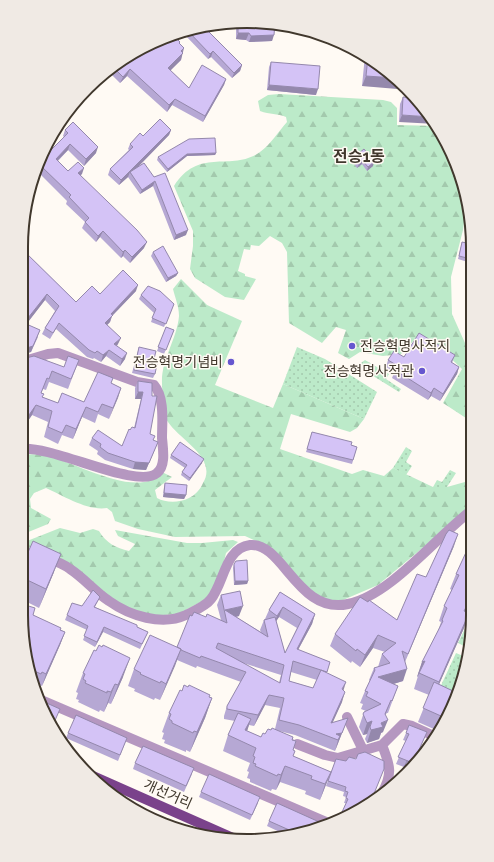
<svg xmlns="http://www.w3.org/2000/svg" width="494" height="862" font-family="Raleway,'Noto Sans KR',sans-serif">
<defs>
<pattern id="grass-dots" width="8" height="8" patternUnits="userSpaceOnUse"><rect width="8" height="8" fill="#bceac9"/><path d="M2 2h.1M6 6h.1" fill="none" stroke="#a3c9ad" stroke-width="1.8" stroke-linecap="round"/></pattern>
<pattern id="forest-firs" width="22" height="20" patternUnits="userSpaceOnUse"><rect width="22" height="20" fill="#bceac9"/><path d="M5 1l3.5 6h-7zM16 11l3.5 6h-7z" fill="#a3c9ad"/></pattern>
</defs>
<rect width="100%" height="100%" fill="#fffaf4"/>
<path fill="url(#grass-dots)" d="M297,347L325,359L377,392L364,419L283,384Z
M365,360L389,374L386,379L401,389L399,392L357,366Z
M406,447L412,451L406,462L412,466L406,475L393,468Z
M450,470L456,473L447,487H433L437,480L442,482Z
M472,614L473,630L468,648L458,643Z
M456,653L468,658L465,674L454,702L437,694Z"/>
<path fill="url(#forest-firs)" d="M279,94L383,100L391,102L397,108V125L437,126L461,174L467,199L463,230L451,277L452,314L465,343L472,345V422L443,403L462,369L443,351L418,336L401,354L383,356L360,352L349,359L338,353L346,330L336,327L322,343L289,323L287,252L282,243L270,236L259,246L251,245L250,250L244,249L238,271L245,274V276L256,279L244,300L225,297L195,278L190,269L193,246V231L174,186C200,146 231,173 260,152C270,145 279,131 287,122L286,117C277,113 270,115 260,111L258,101L268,95Z
M181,279L207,305L242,321L215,385L273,408L283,384L364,419L357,428L350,432L291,414L280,449L352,474L363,470L384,476L393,468L433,487H447L472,480V507L378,585L336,603L315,595L265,545L245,536L175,537L138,529L115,521L112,512L107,508C87,511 64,496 46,488L34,493L30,499L31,508L51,519L48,524L21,535L22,455C31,454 38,454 47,456C76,462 139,501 162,472L172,477L155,490L157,498C166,503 179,503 189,498C195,495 200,490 203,483C218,458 180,440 168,422C164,417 162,391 162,383C161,360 177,339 179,316C179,306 175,298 173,289Z
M60,528L80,533L93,529L99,531C106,543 116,548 129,551L135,544L118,536L115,530L187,543H202L233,540L238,542L226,553L222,570L208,598L178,614L152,616L125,607L42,554L21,547L22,543Z"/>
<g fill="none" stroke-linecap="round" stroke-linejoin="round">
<path stroke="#b597c0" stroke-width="10" d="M21,449C53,445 137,490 157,473C166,466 163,449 162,438C162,422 165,398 154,385L137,382L58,353L48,354L21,362
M21,552C37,556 56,559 70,569C84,578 95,592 109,601C130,616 162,626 186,615C194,611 206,606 211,599C224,583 225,548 250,545C283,542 298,615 348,604C391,595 436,537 472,510
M39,699L331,824
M347,717L363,750
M297,744L325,755L338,758L382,745L403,724L412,726L436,737
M382,745C390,765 393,774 382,793"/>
<path stroke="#7a428b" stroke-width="10" d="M93,776L233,838"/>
</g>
<path fill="#b6a8d4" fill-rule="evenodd" d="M275,23L272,41L249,42L246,40L236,39V26Z
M187,30L242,65L240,71L232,78L211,57L208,59L185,35Z
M174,36L179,44L182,53L181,60L170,70L189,88L226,79L224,85L203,122L172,105L167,112L127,76L120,83L108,71L110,68Z
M365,55L407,87L362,86Z
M271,62L316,95L267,90L269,67Z
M403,97L415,98L399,122L400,104Z
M65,130L96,153L84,166L68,150L58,161L68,171L82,174L80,175L144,248L130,263L123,256L121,258L100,237L96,242L82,228L85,222L66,204L67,201L39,173L31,182L45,150L49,152L64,137L63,136Z
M171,130L169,135L137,168L144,163L186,235L174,240L153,186L140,194L128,177L119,185L108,175L110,169L129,150L128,149L130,144L143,136Z
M364,149L373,166L367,171L362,164L357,168L352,161L353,158Z
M216,153L215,155L187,156L167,172L157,160L158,157Z
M462,242L471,244V263L458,259Z
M21,248L76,302L100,294L136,291L112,316L110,322L107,325L118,344L117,346L125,359L120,366L106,356L101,362L94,358L93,359L87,357L56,329L50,339L42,334L45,328L55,311L45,300L26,324L38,337L31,352L21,355Z
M153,252L178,273L176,276L166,282L151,256Z
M141,295L174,304L164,327L151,322L154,313L139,299Z
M471,322L472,341L467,340Z
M166,327L174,330L164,354L157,351Z
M139,347L153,363L155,374L153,378L132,373Z
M455,355L452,363L459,367L457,374L440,401L431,396L428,400L392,378L394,373L386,367L388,360L404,357Z
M79,360L68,389L49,382L46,390L43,389L41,393L42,397L58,403L84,402L111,383L121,388L109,419L98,414L95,423L82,417L73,439L62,435L58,444L44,437L48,422L32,415L21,431V371L64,367Z
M138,381L152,383L150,434L153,440L155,449L146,470L133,469L105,460L97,454L98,451L89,445L92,438L122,446L130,430L134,428L141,399H135V388Z
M312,432L357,447L352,464L306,452Z
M171,455L202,463L189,481L181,475L182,472L185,468L170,458Z
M165,483L186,495L184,499L163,497L164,487Z
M454,546L405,662L403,681L393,684L398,686L388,713H387L385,715L383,732L381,733L379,739L367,743L365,739L367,734L363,735L359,727L364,712L366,711L361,709L363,704L360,703L365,691L370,681L369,680L374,668L378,667L382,654L385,652L373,648L360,667L352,661L351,663L330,646L335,634L368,602L397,620L426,577Z
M472,550V601L467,612L464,628L439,684L453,691L440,727L438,726L436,730L418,722L429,695L414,689L418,676L417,677L422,662L438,631L441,622L439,621L444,606L452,590L450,589L456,574Z
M234,564L248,581L247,584L234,585L233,568Z
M21,568L54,572L39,608L21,599Z
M280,592L315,614L312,624L298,650L330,662L326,673L343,690L342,702L332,723L344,728L335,751L295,735L279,731L296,741L293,750V756L331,772L320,800L305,794L306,791L280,782L276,790L272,789L271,791L250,782V779L247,778L249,772L247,771L250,763L223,751L228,735L235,721L224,719V716L227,706L241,682L197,666L196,668L177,660L160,700L155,698L154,700L134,691L135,689L128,686L134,669L177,647L192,616L206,617L221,620L217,605L221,595L239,616L236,617L261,632L260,630L264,620L265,619L269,610ZM279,617L297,628L285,653L276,621ZM243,663L281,675L279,683ZM291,672L317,680L313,688L289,681ZM265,705L280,708L275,729L271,730L261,737L247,731L249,725L254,726Z
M100,597L95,607L148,632L140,649L103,632L95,647L83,640L87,630L65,620L67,615Z
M21,615H33L65,632L60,645L42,686L37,684L36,687L33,685Z
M83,673L123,677L111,704L108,703L104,712L100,710L99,712L78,702L79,700L76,699L78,693L76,692Z
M182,691L209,697L212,698L205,718L190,752L186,750V752L164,743L165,740L162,739L164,733L162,732L169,713Z
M427,732L413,764L404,767L396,764L406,741L403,740L406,733Z
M68,733L127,738L118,761L66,738Z
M336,759L371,800L343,818L340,817L346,803H344L346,797L343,796L344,792L326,786Z
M135,763L192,774L184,792L133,769Z
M201,792L258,803L250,820L199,797Z
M269,821L326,825L286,835L267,826Z"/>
<path fill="#9488ac" d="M238,33H249L246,40L236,39Z
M274,35L272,41L249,42L251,36Z
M184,48L181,60L166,75L168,68Z
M213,51L211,57L208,59L210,54Z
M242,65L240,71L232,78L234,73Z
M130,69L127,76L120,83L123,77Z
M366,76L395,78L407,87L409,90L362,86Z
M226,79L224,85L203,122L205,116Z
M269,85L318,89L316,95L267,90Z
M175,99L172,105L167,112L169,105Z
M402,115L431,117L436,124L399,122Z
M171,130L169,135L131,174L130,172L128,177L119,185L121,180Z
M70,144L68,150L53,165L56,159Z
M98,147L96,153L84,166L86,159Z
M216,153L215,155L187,156L167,172L168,169L187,154Z
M363,161L362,164L357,168L359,164Z
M374,162L373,166L367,171L368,167Z
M42,167L39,173L31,182L34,175Z
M84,168L82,174L76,179L78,173Z
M155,181L153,186L140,194L142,190Z
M188,230L186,235L174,240L176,235Z
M103,231L100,237L96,242L98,236Z
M147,242L144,248L130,263L132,257Z
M125,250L123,256L121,258L123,252Z
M178,273L176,276L166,282L168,278Z
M138,285L136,291L112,316L110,322L103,329L105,323L111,314Z
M47,294L45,300L22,330L24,323Z
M40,330L31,352L21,355V350Z
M121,338L118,344L112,350L114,344Z
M109,350L106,356L101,362L103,355Z
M127,353L125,359L120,366L122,359Z
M459,367L457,374L440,401L443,394Z
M121,388L118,398L109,419L113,408Z
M434,388L431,396L428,400L431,393Z
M138,392H143L141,399H135Z
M36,405L32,415L21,431V428L22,425Z
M86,407L82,417L73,439L76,429Z
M158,442L146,470L133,469L135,462Z
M204,459L202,463L189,481L190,478Z
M164,493L186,495L184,499L163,497Z
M458,534L454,546L403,666Z
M61,554L54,572L39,608L46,589Z
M235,581H248L247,584L234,585Z
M472,596V601L459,626L464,611Z
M243,606L239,616L226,619L225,610Z
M283,607L279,617L273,626L277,616Z
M469,613L464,628L433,698L439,682Z
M315,614L312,624L293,659L297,649Z
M104,627L103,632L95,647L97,642Z
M65,632L60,645L42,686L46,674Z
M378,635L373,648L360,667L365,655Z
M181,649L175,666L160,700L166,684Z
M130,658L123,677L111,704L118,685Z
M425,661L418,676L417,677L422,662Z
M407,669L403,681L374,690L378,677Z
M346,682L343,692L342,689Z
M115,684L108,703L104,712L111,692Z
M345,692L342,702L328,733L331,723Z
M269,695L265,705L254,726L258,715Z
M212,698L205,718L190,752L197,732Z
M391,700L382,723L388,720L383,732L381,733L379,739L367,743L371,730L385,714Z
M348,718L344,728L335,751L338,740L336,734Z
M251,719L246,734L245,730Z
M372,721L367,734L363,735L367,723Z
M285,766L280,782L276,790L281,775Z
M331,772L325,787L320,800L325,784Z"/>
<path fill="#d4c3f6" stroke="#9488ac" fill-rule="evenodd" d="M275,23L274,35L251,36L249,33H238V25Z
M205,28L242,65L234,73L213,51L210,54L187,30L189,29Z
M174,36L180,42L179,43L184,48L181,51L183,53L168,68L189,88L202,65L226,79L205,116L175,99L169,105L130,69L123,77L112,66Z
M368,57L395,78L366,76Z
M271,62L320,66L318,89L269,85Z
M403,97L415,98L431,117L402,115Z
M160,119L171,130L121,180L110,169L133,147L130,144L140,133L143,136Z
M73,122L98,147L86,159L70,144L56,159L68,171L78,162L84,168L78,173L137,230L147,242L132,257L125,250L123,252L103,231L98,236L85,222L89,218L69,197L71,195L42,167L34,175L45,150L46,149L49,152L68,133L65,130Z
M215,138L216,153L187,154L168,169L158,157L189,139Z
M364,149L374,162L368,167L363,161L359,164L353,158Z
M144,163L154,177L165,173L188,230L176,235L155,181L142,190L130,172Z
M462,242L471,244V259L459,256Z
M163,246L178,273L168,278L153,252Z
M21,248L76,302L92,286L100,294L123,270L138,285L111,314L113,315L105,323L121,338L114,344L127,353L122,359L109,350L103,355L97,351L95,353L89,350L59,323L53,333L45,328L59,306L47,294L24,323L40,330L33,346L21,350Z
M148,286L160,291L174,304L166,324L152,318L156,309L141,295Z
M471,324L472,335L469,334Z
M166,327L174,330L166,350L158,347Z
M419,333L455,355L451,362L459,367L443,394L434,388L431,393L395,370L398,366L388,360L394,351L404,357Z
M139,347L156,351L153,363L157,364L155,374L134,370Z
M34,356L64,367L68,356L79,360L71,379L52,371L49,379L47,378L41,393L44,394L42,397L58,403L62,393L84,402L98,372L113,378L111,383L121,388L113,408L102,404L98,412L86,407L76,429L66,425L62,433L48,427L52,411L36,405L22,425L21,424V371L26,358Z
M138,381L152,383V396H157L150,434L155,436L153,440L158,442L149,463L135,462L108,453L100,447L101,444L92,438L98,430L122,446L129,429L130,430L132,427L135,428L143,392H138Z
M312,432L352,442L351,445L357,447L353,460L307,449Z
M180,442L204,459L190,478L182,472L187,465L171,455Z
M165,483L187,485L186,495L164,493Z
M449,530L458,534L408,654L402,651L407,669L378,677L398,686L392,701L391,700L385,714L388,720L381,723L383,727L371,730L370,727L372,721L367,723L363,714L364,712L381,704L366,696L368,692L365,691L375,670L374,668L390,663L382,654L396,643L378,635L365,655L357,649L356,651L335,634L360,597L368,602L369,600L397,620L417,574L426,577L446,534Z
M33,541L61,554L46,589L21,577V568Z
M468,548L472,550V596L464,611L469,613L439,682L419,673L425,661L422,662L443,621L442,620L447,608L444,606L459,575L456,574Z
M247,560L248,581H235L234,564L236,561Z
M93,590L100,597L94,607L137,625V627L148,632L142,644L104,627L97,642L84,636L88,626L67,615L72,603L82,606Z
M240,591L243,606L225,610L268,637L264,620L275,617L285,653L302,619L283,607L277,616L269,610L280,592L315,614L297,649L330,662L327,672L293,661L289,681L313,688L321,670L346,682L342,689L345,692L331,723L348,718L342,733L336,734L340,736L338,740L299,725L279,720L284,698L269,695L258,715L227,709V706L246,672L201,656L200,658L181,650V649L177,647L190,615L192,616L194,612L206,617L207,614L227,623L221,595ZM218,643L284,665L280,683L216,648Z
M22,604L35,608L33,615L61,628L60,630L65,632L46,674L42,672L41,674L30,669L21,615V606Z
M150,635L181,649L166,684L161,681L160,683L140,674L141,673L134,669Z
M99,645L102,647L103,645L130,658L118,685L115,684L111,692L107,691V693L85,683L86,681L83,679L85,674L83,673L94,650L96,651Z
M434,682L453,691L445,713L443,712L441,716L423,708Z
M184,685L188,687L189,685L210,695L209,697L212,698L197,732L194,731L193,733L172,723V721L169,719L171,714L169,713L180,690L182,691Z
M40,700L60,709L53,725Z
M238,713L251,719L245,730L261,737L263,733L265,734L268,729L271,730L272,728L293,737L292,740L296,741L293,750L295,751L293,756L331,772L325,784L311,779L312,776L285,766L281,775L278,774L277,776L255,766L256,764L253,763L255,757L253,756L256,748L228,735Z
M76,715L127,738L120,755L68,733Z
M409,725L427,732L413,763L398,757L409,734L406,733Z
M143,746L194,768L186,786L135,763Z
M365,752L384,761V769L371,801L348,815L342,812L348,799L346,798L348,792L345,791L346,787L328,781L336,759L346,761L349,757L356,759L358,754Z
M407,761L413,764L396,785Z
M209,774L260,797L252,815L201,792Z
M277,803L326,825L296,833L269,821Z"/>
<g fill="#6656cf" stroke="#fffaf4" stroke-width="1.5">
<circle cx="352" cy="346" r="4"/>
<circle cx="231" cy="362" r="4"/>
<circle cx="422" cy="371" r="4"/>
</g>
<g text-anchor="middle" stroke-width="3" stroke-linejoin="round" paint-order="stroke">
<g font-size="14" fill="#41382d" stroke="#fffaf4" text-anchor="end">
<text x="360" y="351" text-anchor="start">전승혁명사적지</text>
<text x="223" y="367">전승혁명기념비</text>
<text x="414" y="376">전승혁명사적관</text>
</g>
<g font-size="14" fill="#41382d" stroke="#fffaf4">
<text transform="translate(168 794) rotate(24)" y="5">개선거리</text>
</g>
<g font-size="16" font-weight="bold" fill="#41382d" stroke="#fffaf4">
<text x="359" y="162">전승1동</text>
</g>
</g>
<path d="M0 0H494V862H0ZM247 28H247A219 219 0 0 1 466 247V615A219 219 0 0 1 247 834H247A219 219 0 0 1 28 615V247A219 219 0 0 1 247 28Z" fill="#f0eae4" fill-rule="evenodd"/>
<path fill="none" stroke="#41382d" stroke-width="2" d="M247 28H247A219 219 0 0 1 466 247V615A219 219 0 0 1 247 834H247A219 219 0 0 1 28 615V247A219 219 0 0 1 247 28Z"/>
</svg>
